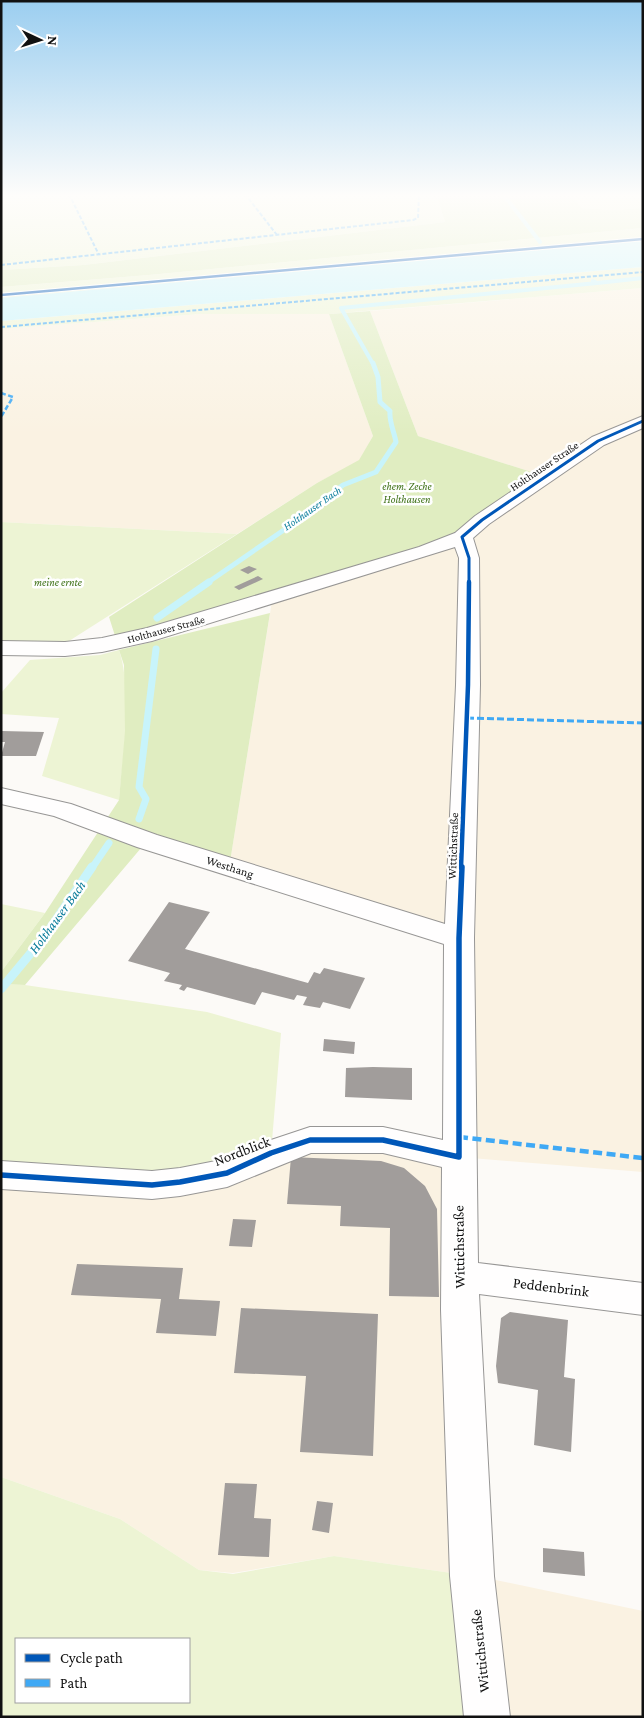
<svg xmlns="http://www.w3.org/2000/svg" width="644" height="1718" font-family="'Crimson Pro',serif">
<rect width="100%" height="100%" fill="#fcfaf7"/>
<path fill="#faf2e2" d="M643,288V1172L459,1157L472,1575L643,1611V1717H487L472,1576L334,1556L233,1573L199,1570L120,1519L1,1477V1175L310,1140L458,1157L459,938L230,862L272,601L544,476L418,436L370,311Z
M201,314H329L373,436L359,461L317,483L237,534L1,522V329Z"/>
<path fill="#edf4d4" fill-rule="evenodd" d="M1,194H436L445,222L83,265L1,270Z
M571,194H643V208L612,210L582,208Z
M643,228V241L1,298V287L149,275Z
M643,267V288L329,314H201L1,329V321Z
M1,522L237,534L69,641H1Z
M119,650C133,693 123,755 119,800L42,776L59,718L1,714V693L30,660L100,655Z
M1,904L45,913L1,972Z
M1,984L25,985L207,1012L281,1033L271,1153L227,1173L1,1175Z
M1,1477L120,1519L199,1570L233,1574L334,1556L472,1576L487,1717H1ZM16,1639H189V1702H16Z"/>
<path fill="#e0edc1" d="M436,194H571L582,208L612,210L643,208V228L149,275L1,287V270L83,265L445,222Z
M370,311L418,436L541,475L456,536L116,639L109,617L317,483L359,460L373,436L329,314Z
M270,613L230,862L147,841L25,985L1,984V972L45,913L119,800L125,731L124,665L119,650Z"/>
<path fill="#c8f4fb" d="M643,241V267L1,321V298Z"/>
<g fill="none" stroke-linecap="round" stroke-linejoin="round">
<path stroke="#c8f4fb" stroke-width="4" d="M503,194L540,242
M593,281L597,283L643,278
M373,364L341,308L597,283"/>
<path stroke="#c8f4fb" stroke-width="5" d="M207,583L294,523L343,485L376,472L396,442C394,431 389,422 390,411L380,402L378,377L373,363"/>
<path stroke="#c8f4fb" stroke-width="7" d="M157,618L209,582
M139,819L146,799L139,787L156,649
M92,868L109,843"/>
<path stroke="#c8f4fb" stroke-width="9" d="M1,989L45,936L92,867"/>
</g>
<path fill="#a19d9b" d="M249,566L257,569L248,574L240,570Z
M258,576L263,579L239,590L234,587Z
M2,731L44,732L36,756H1L5,742H1Z
M169,902L210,912L185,949L308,983L314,972L320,974L324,968L365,978L350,1009L323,1002L320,1008L303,1005L307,997L297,995L294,1000L262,992L255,1005L187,987L184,991L179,989L182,985L164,981L170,973L128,961Z
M324,1039L355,1042L354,1054L323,1051Z
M373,1067L412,1068V1100L345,1097L346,1068Z
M291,1157L381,1161L404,1168L425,1186L437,1209L439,1297L389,1296L390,1228L340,1226L341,1206L287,1204Z
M233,1219L256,1220L252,1247L229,1246Z
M77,1264L183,1268L179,1299L220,1301L216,1336L156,1333L161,1299L71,1295Z
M241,1308L378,1314L373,1456L300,1452L306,1376L234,1373Z
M510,1312L568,1320L564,1377L575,1379L571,1452L534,1445L538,1390L498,1383L496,1366L501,1318Z
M225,1483L257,1484L254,1518L271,1519L269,1557L218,1555Z
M317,1501L333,1503L329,1533L312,1530Z
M543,1548L584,1552L585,1576L543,1572Z"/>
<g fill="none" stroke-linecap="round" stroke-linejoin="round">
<g stroke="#979695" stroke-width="2">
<path id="minor" d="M643,416V428L604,445L489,524L473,538L479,558L480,685L474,938L478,1263L643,1283V1315L479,1294L494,1576L510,1717H464L450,1576L441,1310L442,1167L383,1153H311L227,1187L180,1196L152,1199L1,1189V1161L152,1171L180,1168L221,1160L259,1144L310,1127H383L443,1140L444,944L137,847L54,816L1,804V788L71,804L157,835L445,924L456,685L459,558L455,547L152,641L102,652L65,656L1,655V641L65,642L102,638L147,628L419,547L455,533L475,516L592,437Z"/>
</g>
<use href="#minor" fill="#fffefe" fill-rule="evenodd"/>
<path stroke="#3fa9f5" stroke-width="2" stroke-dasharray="4 2" stroke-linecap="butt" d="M69,194L99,255
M245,194L277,235
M1,265L413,220L418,218L419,194
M1,327L643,272"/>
<path stroke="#3fa9f5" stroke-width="2.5" stroke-dasharray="5 2.5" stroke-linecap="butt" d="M1,393L13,397L1,417"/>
<path stroke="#3fa9f5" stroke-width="3" stroke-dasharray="7 3" stroke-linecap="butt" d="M467,718L643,723"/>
<path stroke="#3fa9f5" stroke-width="4.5" stroke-dasharray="9 4.5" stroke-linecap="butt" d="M459,1137L643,1158"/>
<g stroke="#fff" stroke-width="4.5">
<path id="cycleway-far3" d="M1,295L643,239"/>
</g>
<g stroke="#fff" stroke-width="5">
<path id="cycleway-far2" d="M469,583V558L462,537L482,520L598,441L643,421"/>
</g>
<g stroke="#fff" stroke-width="7">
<path id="cycleway-far1" d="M461,868L468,685L469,582"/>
</g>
<g stroke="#fff" stroke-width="9">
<path id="cycleway" d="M1,1175L152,1185L180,1182L227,1173L271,1153L310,1140H383L459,1157V938L462,867"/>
</g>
<use href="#cycleway-far3" stroke="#0057b8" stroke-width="2.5"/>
<use href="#cycleway-far2" stroke="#0057b8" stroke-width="3"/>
<use href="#cycleway-far1" stroke="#0057b8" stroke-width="4.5"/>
<use href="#cycleway" stroke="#0057b8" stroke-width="5.5"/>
</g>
<linearGradient id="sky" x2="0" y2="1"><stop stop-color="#9bcef0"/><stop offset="0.45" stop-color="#fefdfb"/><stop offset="1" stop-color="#fefdfb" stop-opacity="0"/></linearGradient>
<rect width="644" height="435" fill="url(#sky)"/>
<g text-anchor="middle" stroke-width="5" stroke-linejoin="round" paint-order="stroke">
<g font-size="11" fill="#111" stroke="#fff">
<text transform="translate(544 466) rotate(-34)" y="4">Holthauser Straße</text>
<text transform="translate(166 629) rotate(-15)" y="4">Holthauser Straße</text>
</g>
<g font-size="11" font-style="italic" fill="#3f7218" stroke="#fff">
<text x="407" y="490">ehem. Zeche<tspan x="407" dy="13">Holthausen</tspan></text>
<text x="58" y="586">meine ernte</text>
</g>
<g font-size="11" font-style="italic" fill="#0a7c9b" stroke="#fff">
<text transform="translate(312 508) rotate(-35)" y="4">Holthauser Bach</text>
</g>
<g font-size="12" fill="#111" stroke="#fff">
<text transform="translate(453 846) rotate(-88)" y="4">Wittichstraße</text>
<text transform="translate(230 867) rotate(18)" y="4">Westhang</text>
</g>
<g font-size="14" font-style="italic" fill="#0a7c9b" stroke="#fff">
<text transform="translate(57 917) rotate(-54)" y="5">Holthauser Bach</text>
</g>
<g font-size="15" fill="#111" stroke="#fff">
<text transform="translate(242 1151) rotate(-21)" y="5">Nordblick</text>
<text transform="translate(459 1247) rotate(-91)" y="5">Wittichstraße</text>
<text transform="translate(551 1287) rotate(7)" y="5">Peddenbrink</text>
<text transform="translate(480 1651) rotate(-96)" y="5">Wittichstraße</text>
</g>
</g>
<rect width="644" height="1718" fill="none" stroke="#111111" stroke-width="5"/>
<rect x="15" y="1638" width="175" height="65" fill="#ffffff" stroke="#a0a0a0"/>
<rect x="25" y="1654" width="25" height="8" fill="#0057b8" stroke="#a0a0a0"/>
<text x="60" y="1663" font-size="15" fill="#111111">Cycle path</text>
<rect x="25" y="1679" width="25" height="8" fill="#3fa9f5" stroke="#a0a0a0"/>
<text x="60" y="1688" font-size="15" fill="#111111">Path</text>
<g transform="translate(40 40) rotate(94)" stroke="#ffffff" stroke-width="4" paint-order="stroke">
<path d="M0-4L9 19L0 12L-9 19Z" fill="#111111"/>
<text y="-8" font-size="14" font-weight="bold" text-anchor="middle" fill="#111111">N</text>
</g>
</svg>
